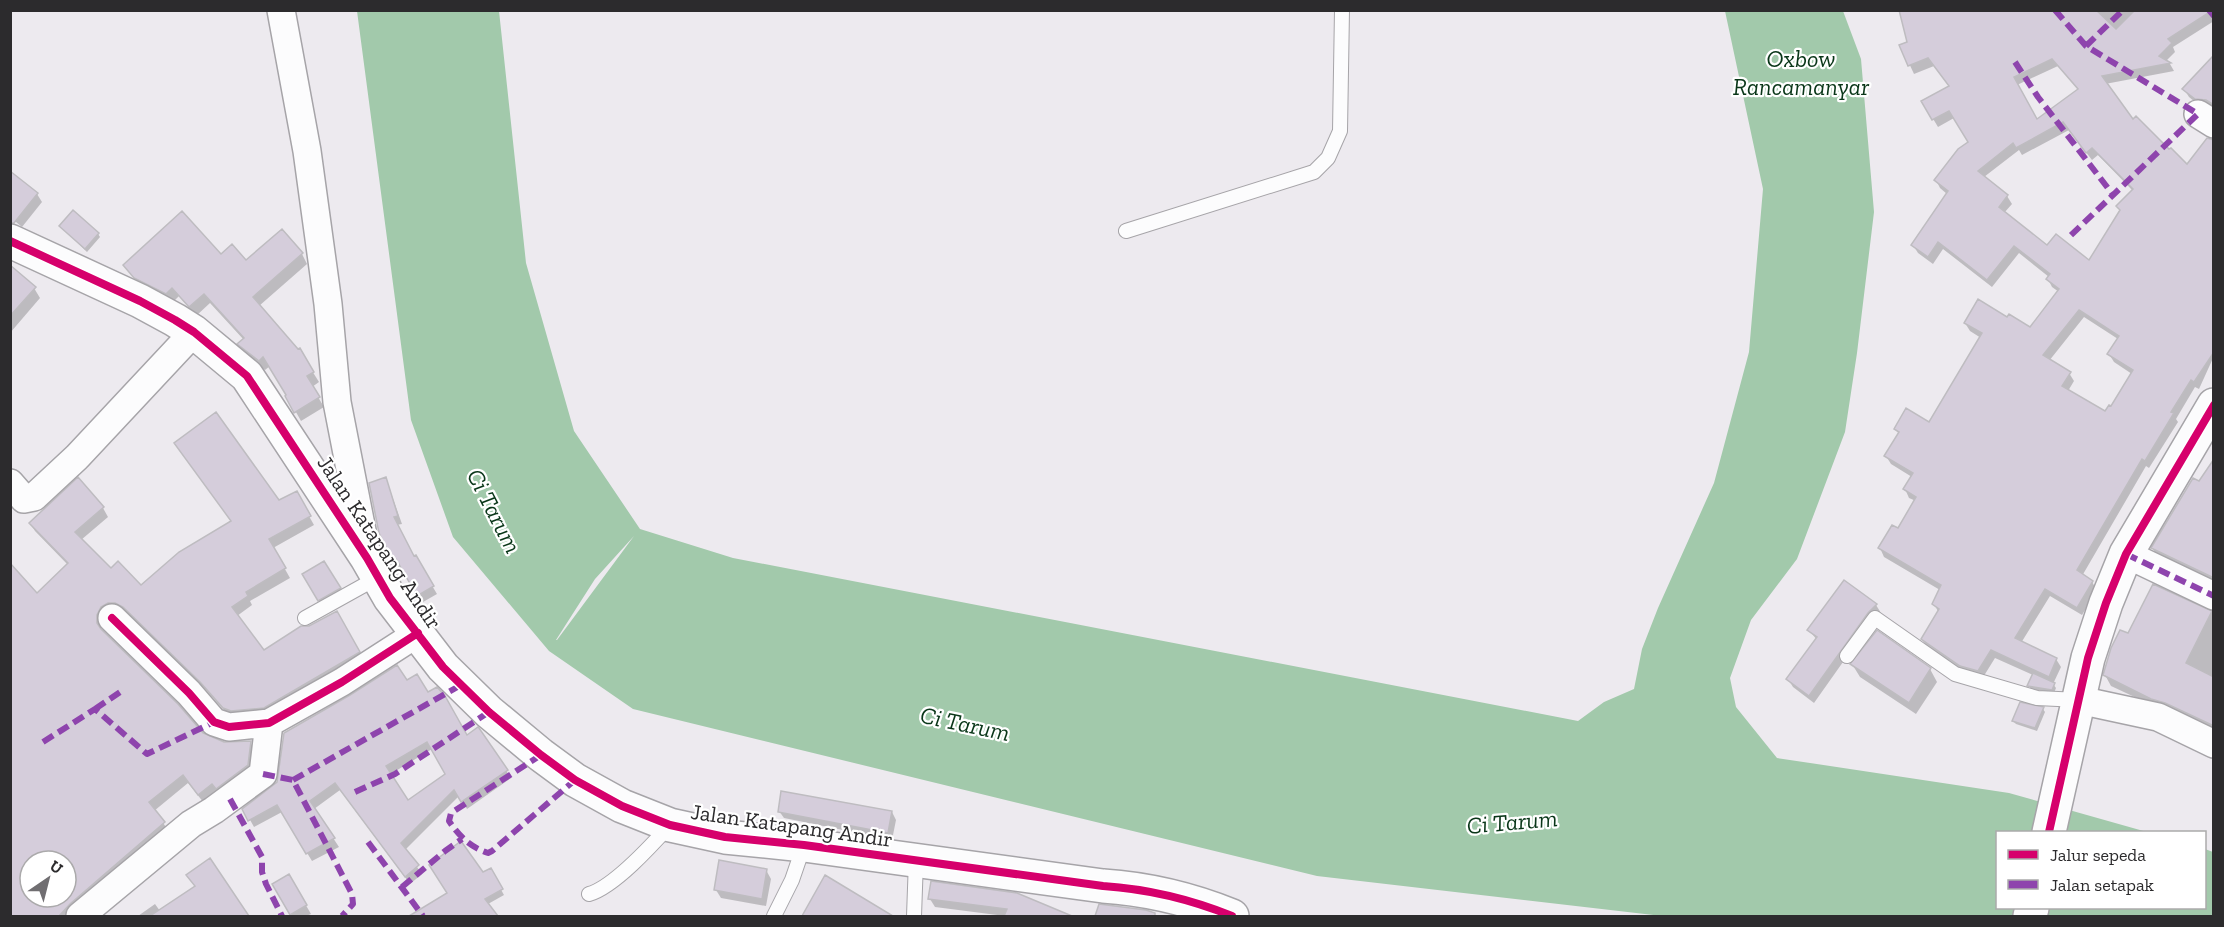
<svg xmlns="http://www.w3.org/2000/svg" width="2224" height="927" font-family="'Zilla Slab',serif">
<rect width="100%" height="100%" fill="#edeaef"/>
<path fill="#a2c9ab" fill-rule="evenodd" d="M357,11H499L526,263L574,431L640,529L733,558L1578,721L1604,702L1634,689L1642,649L1658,608L1714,483L1749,352L1763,189L1725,11H1843L1861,59L1874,212L1857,353L1845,432L1797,559L1751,620L1730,678L1736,707L1777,758L2009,793L2147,832H1998V908H2204L2205,849L2213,852V916H1662L1317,876L633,709L549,651L453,537L411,420ZM634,536L557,640H556L595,579Z"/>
<path fill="#0003" fill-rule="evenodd" d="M2057,10H2214V21L2173,47L2175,52L2166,61L2170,64L2174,71L2105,84L2133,121L2187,166L2214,141V356L2199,389L2195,387L2176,419L2178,422L2149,468L2146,466L2082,576L2092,582L2097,590L2082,615L2050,596L2021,643L2056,659L2061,667L2053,684L2056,688L2054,693L2031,689L2029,686L2033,675L1995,658L1982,679L1966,674L1927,647L1922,639L1939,613L1934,604L1940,590L1884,557L1880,548L1898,530L1916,501L1909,498L1905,489L1912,477L1891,464L1886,456L1899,434L1895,429L1930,424L1981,338L1970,331L1965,323L2007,319L2030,329L2059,292L2052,287L2048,279L2049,277L2019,253L1992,287L1943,249L1933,264L1918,253L1913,245L1947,194L1940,188L1936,180L1969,142L1954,118L1938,127L1923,102L1950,87L1934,66L1914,74L1901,46ZM2058,66L2079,90L2037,121L2017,85ZM2069,130L2092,160L2098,155L2133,191L2118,207L2121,211L2089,262L2047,247L2004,213L2012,204L2007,196L1984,177L2019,150L2022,155ZM2084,317L2118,339L2109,354L2114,362L2132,374L2111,408L2105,413L2068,391L2074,381L2069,373L2049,361Z
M2214,57V109L2201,107L2189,97L2184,89Z
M37,194L42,202L22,227L10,217Z
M61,227L98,234L100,237L87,252Z
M281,231L302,254L307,264L259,306L298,351L299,350L319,382L312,387L324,407L301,421L270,366L265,370L245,353L239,344L244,340L210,303L196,316L179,296L172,303L142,287L124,265L221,256L246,262Z
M10,267L34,288L40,298L10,333Z
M2214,461V585L2159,559L2153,549Z
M386,479L402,524L396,525L414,558L415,557L437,594L423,602L401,566L398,567L380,533Z
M296,493L314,525L273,548L290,578L250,601L252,605L237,616L264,652L336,613L363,661L269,716L230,717L207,690L129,615L121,611L101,624V631L202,734L224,744L250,742L255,751L252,774L204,803L188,783L154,811L169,831L72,916H10L37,596L68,565L35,531L30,523L103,508L108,517L81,540L111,570L141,587ZM30,861H66V897H30Z
M323,563L344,595L323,607L304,575Z
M1876,605L1881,613L1872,621L1814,703L1793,687L1788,679L1817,640L1809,630Z
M2207,612L2214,613V734L2111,686L2105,675L2128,635Z
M1852,664L1930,669L1937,682L1916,714L1860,677Z
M406,682L427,694L466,737L478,729L511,778L467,809L459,796L405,850L422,874L410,884L340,790L314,809L339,847L312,861L282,812L254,827L244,809ZM432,749L447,774L407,802L389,775Z
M2021,704L2043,709L2045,712L2037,731L2016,724L2013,721Z
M779,811L892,812L896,820L892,840L784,818Z
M210,860L248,916H138L155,904L160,911L196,887Z
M490,870L504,895L488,904L496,916H412Z
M766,870L771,879L766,906L721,898L716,890Z
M289,876L311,914L306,916H292L274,885Z
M825,877L874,907L879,916H803Z
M930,899L1055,911L1058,916H1005L935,907Z
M1100,906L1149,913L1151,916H1096Z"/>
<path fill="#d5cddb" stroke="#bebcc0" stroke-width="1.5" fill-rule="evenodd" d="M1899,10H2096L2116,29L2135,10H2213L2168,39L2172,43L2159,56L2171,63L2102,76L2133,119L2136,116L2169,149L2171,148L2187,164L2207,138L2214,140V352L2194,382L2191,380L2171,412L2174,413L2145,461L2142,459L2077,570L2093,581L2077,608L2045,589L2015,638L2057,658L2049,677L1991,650L1978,671L1960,666L1921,639L1939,609L1932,604L1941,585L1878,548L1892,525L1898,528L1916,497L1903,489L1913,473L1884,456L1899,432L1894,429L1906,408L1929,422L1982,333L1964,323L1978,299L2007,317L2009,314L2030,327L2059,289L2046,279L2050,274L2014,246L1987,280L1938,242L1928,257L1911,245L1948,191L1934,180L1958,149L1968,142L1949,111L1932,120L1921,101L1949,86L1928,58L1908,66L1899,45L1907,42ZM2052,59L2078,89L2037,119L2014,77ZM2063,122L2086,153L2092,148L2133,189L2116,206L2120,210L2089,260L2056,234L2047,245L1999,207L2008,195L1978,171L2013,143L2016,148ZM2079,310L2119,336L2107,354L2133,370L2111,406L2109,405L2105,411L2062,386L2071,372L2043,355Z
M2214,55V105L2206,100L2195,99L2182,89Z
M10,171L38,193L14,223H10Z
M73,210L99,233L85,249L59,226Z
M182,211L221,254L232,244L246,260L282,229L303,253L253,297L298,349L300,348L314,372L307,376L320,397L294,413L285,396L286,395L263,357L259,361L237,344L244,338L204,294L189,307L172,288L166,294L134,278L123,265Z
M10,265L36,287L10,316Z
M216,412L279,500L297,491L311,516L269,539L286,568L246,592L248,596L232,607L264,650L301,626H309L337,611L360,652L264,708L231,711L223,708L200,682L123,607L115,603H108L101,607L97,615V623L101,629L178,704L203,733L224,742L251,741L248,765L216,789L212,784L198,795L183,775L149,802L165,822L70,904L59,916H10V563L37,593L68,563L29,523L78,477L104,507L75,532L111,568L118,561L141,585L179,552L231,521L174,443ZM30,861H66V897H30Z
M2214,459V578L2151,548L2193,478L2199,481Z
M386,477L398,516L394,517L414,556L416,555L434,586L417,596L396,559L392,560L379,533L369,483Z
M324,561L341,588L318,601L302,574Z
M1844,580L1877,604L1868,613L1809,696L1786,679L1817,637L1807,630Z
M2153,584L2212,611L2186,663L2214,677V726L2165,703L2151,699L2103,675L2111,648L2120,630L2128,633Z
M1877,630L1931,668L1909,703L1850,664Z
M397,665L407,680L417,674L428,692L437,687L445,696L467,735L478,727L479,728L508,770L461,802L454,790L401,843L419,865L405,877L335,783L310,801L335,838L306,854L277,805L248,821L242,809L277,782L284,733L350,695ZM427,742L445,774L408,800L386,766Z
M2033,673L2055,683L2052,690L2027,686Z
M2020,702L2044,707L2035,728L2012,721Z
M781,791L892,811L888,833L778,812Z
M461,841L483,872L491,868L503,889L485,899L498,916H409L447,893L429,865Z
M210,858L249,916H150L195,886L186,875Z
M719,860L767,869L762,899L714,890Z
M289,874L307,905L290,915L272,884Z
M825,875L893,916H802Z
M931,881L1017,893L1072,916H1004L1007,909L928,899Z
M1099,904L1146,910L1155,913V916H1095Z"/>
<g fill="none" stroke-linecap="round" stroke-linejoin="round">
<g stroke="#a6a4a8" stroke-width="16">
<path id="lane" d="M1126,231L1314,172L1328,158L1340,131L1342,10
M305,618L377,578
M1847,656L1875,618L1955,674L2037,698L2079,700
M589,894C614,887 652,845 670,825
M774,916L792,880L804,845
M914,916L916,860"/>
</g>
<g stroke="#a6a4a8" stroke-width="30">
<path id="street" d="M281,10L307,151L328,304L337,402L366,551
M2198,114L2214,124
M10,483L24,499L34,497L77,457L194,332
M2126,554L2214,596
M112,618L189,693L214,722L229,727L269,723L342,682L418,633
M2079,700L2158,717L2214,744
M80,916L191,824L214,810L263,774L269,723"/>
</g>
<g stroke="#a6a4a8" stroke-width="36">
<path id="secondary" d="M10,241L140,301L175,320L194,332L247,376L367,558L390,598L443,667L489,712L541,755L575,780L622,806L670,825L725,837L804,845L1103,886C1148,889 1190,899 1232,916
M2049,832L2088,658L2106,603L2126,554L2214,405
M2030,916L2032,908"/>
</g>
<use href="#lane" stroke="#fcfcfd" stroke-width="14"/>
<use href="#street" stroke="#fcfcfd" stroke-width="27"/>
<use href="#secondary" stroke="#fcfcfd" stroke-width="33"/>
<path stroke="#8e44ad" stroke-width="6" stroke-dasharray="12 6" stroke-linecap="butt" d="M2055,10L2086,46L2198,114L2069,237
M2209,10L2214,16
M2086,46L2123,10
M2015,62L2038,97L2114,196
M2126,554L2214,596
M95,709L123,690
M43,742L95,709L147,754L214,722
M541,755L451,813L449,821C459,836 470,847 488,853L492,851L575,780
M263,774L293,780L352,894L353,904L342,916
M293,780L461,685
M355,792L395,774L489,712
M230,799L262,857V872L266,884L282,916
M368,842L423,916
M402,887L445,851L462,839"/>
<g stroke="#fff" stroke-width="11">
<path id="cycleway" d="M10,241L140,301L175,320L194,332L247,376L367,558L390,598L443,667L489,712L541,755L575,780L622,806L670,825L725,837L804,845L1103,886C1148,889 1190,899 1232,916
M112,618L189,693L214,722L229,727L269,723L342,682L418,633
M2049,832L2088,658L2106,603L2126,554L2214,405"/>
</g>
<use href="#cycleway" stroke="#d6006c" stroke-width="8"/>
</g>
<g text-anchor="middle" stroke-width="4.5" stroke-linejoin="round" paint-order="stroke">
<g font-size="22" fill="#2c2b2d" stroke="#fff">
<text transform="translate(380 542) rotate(56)" y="8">Jalan Katapang Andir</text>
<text transform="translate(792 825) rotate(8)" y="8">Jalan Katapang Andir</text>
</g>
<g font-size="24" font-style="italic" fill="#093618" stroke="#fff">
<text x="1801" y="67">Oxbow<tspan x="1801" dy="28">Rancamanyar</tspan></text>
<text transform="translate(494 511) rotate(63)" y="8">Ci Tarum</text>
<text transform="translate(965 724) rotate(12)" y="8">Ci Tarum</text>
<text transform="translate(1512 822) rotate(-5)" y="8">Ci Tarum</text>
</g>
</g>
<rect width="2224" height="927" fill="none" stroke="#2c2b2d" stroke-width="24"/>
<rect x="1996" y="831" width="210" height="78" fill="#ffffff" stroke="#abaaab" stroke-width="1.5"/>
<rect x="2008" y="850" width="30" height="9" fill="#d6006c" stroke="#abaaab" stroke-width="1.5"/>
<text x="2050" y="861" font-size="18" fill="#2c2b2d">Jalur sepeda</text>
<rect x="2008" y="880" width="30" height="9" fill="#8e44ad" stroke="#abaaab" stroke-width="1.5"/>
<text x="2050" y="891" font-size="18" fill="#2c2b2d">Jalan setapak</text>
<g transform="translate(48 879) rotate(35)"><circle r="28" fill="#ffffff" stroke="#abaaab" stroke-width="1.5"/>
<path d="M0-4.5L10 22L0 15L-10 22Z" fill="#706e71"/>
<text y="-9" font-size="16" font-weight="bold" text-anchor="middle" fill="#2c2b2d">U</text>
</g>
</svg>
